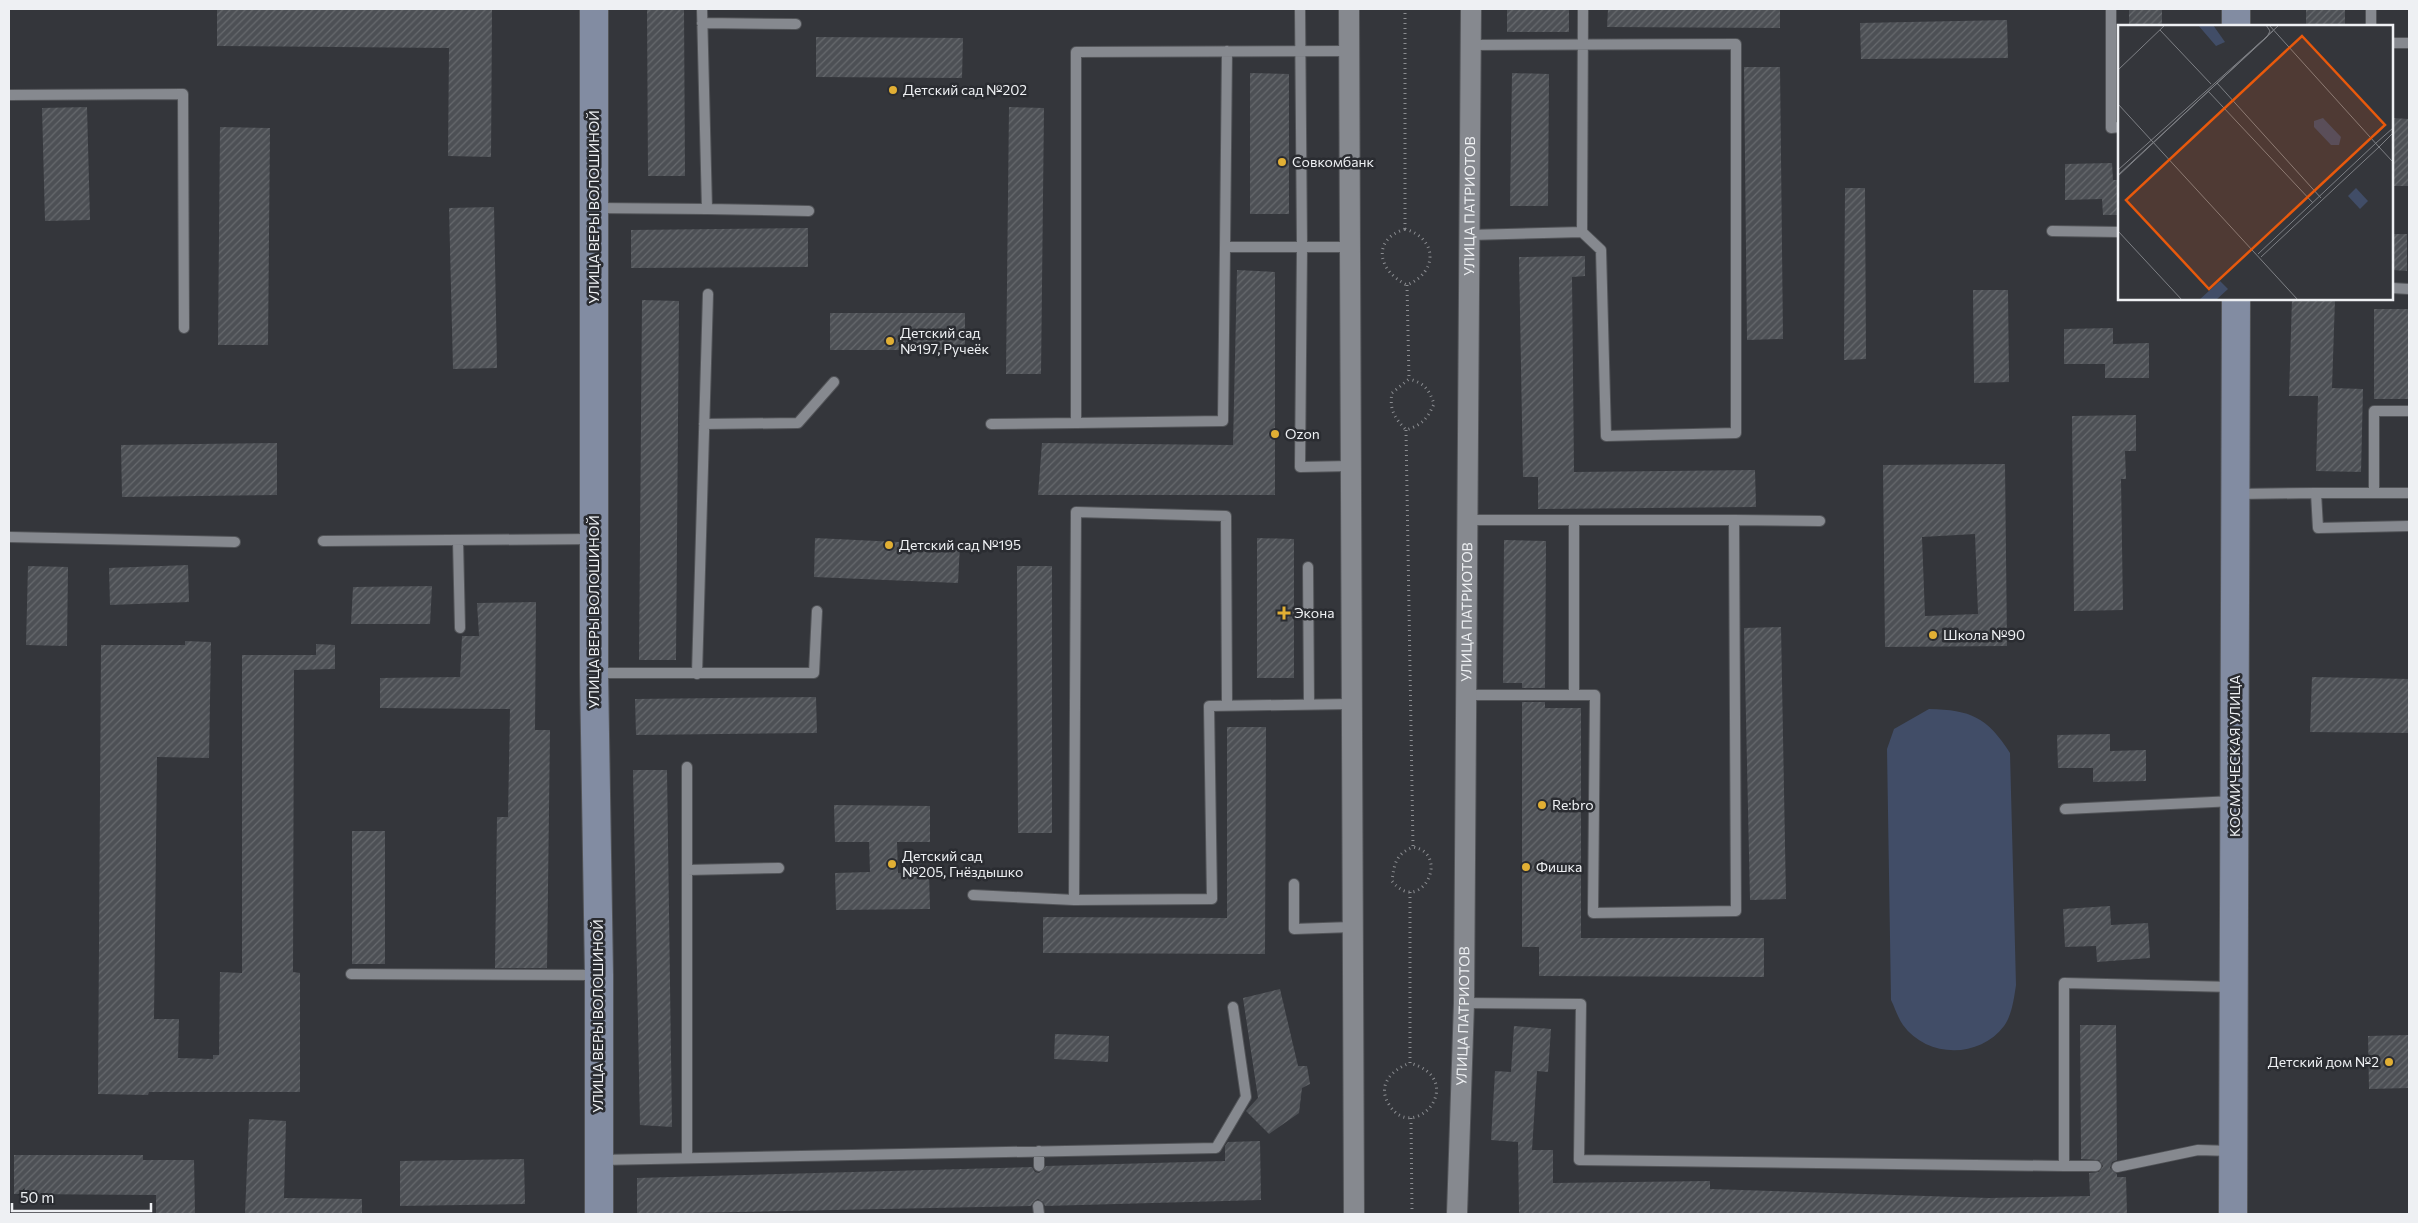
<svg xmlns="http://www.w3.org/2000/svg" width="2418" height="1223" font-family="Commissioner,sans-serif">
<defs>
<pattern id="building-hatch" width="6" height="6" patternUnits="userSpaceOnUse" patternTransform="scale(1.25)"><rect width="6" height="6" fill="#4d5055"/><path d="M-1 1l2-2M0 6l6-6M5 7l2-2" fill="none" stroke="#676a6e"/></pattern>
</defs>
<rect width="100%" height="100%" fill="#34363b"/>
<path fill="#414d67" d="M1929,709C1971,710 1987,717 2010,753L2016,985C2014,998 2012,1015 2004,1026C1979,1059 1927,1058 1903,1025C1898,1018 1895,1008 1891,1000L1887,749L1894,729Z"/>
<path fill="url(#building-hatch)" fill-rule="evenodd" d="M217,9L492,10L491,157L448,156L449,48L217,46Z
M647,9H684L685,176H648Z
M1507,9H1569V32H1507Z
M1608,9H1780V28L1607,27Z
M2129,9H2162V26H2129Z
M2306,9H2345V25L2306,24Z
M2007,20L2008,58L1861,59L1860,23Z
M816,37L963,38L962,78L816,77Z
M1744,67H1780L1783,339L1747,340Z
M1250,73L1289,74V214H1250Z
M1512,73L1549,74L1548,206H1510Z
M87,107L90,220L45,221L42,108Z
M1009,107L1044,108L1041,374H1006Z
M2392,118L2409,119V186H2392Z
M220,127L270,128L268,345H218Z
M2112,163L2113,180H2119V215H2103L2102,199L2065,200V164Z
M1845,188H1865L1866,359L1844,360Z
M494,207L497,368L453,369L449,208Z
M808,228V267L631,268V230Z
M2392,234H2407V271L2392,270Z
M1585,256V276L1572,277L1574,472L1755,470L1756,507L1538,509V477H1523L1519,257Z
M1237,270L1275,272V495H1038L1042,443L1233,445Z
M1973,290H2008L2009,382L1974,383Z
M2292,299H2335L2332,388L2363,389L2361,472L2316,471L2318,396H2289Z
M642,300L679,301L676,660H639Z
M2374,309H2409V399H2374Z
M830,313H965V350H830Z
M2113,328V344L2149,343V378H2105V364H2064V329Z
M2136,415V451H2125L2126,479H2121L2123,610L2074,611L2072,416Z
M277,443V495L122,497L121,445Z
M2005,464L2007,646L1885,647L1883,465ZM1975,534L1978,614L1925,616L1922,537Z
M815,538L960,545L958,583L814,577Z
M1257,538L1294,539V678H1257Z
M1504,540L1546,541L1545,688H1522V683H1503Z
M188,565L189,602L110,605L109,568Z
M28,566L68,567L67,646L26,645Z
M1017,566H1052V833H1018Z
M432,586L430,624H351L353,587Z
M536,602L535,730H550L547,968H495L497,817H508L510,709L380,708V678L460,677L462,636H479L477,603Z
M1781,627L1786,899L1750,900L1744,628Z
M185,641L211,642L209,758L157,757L154,1019H179L178,1058L213,1059V1055H219L220,972L242,973V655H316V644L335,645V669L294,670L293,972L300,973V1092H149L148,1095L98,1094L101,645H185Z
M2312,677L2409,679V733L2310,732Z
M816,697L817,733L636,735L635,699Z
M1522,702H1545V708H1581V938H1764V977L1539,976V947H1522Z
M1227,727H1266L1265,954L1043,953V917L1227,918Z
M2110,734V751L2146,750V781L2093,782V768H2058L2057,735Z
M633,770H667L672,1127L640,1125Z
M834,805L930,806V842H897L898,873L929,872L930,909L836,910L835,873L870,872L869,842H835Z
M352,831H385V964H352Z
M2110,906L2111,925L2148,923L2150,958L2097,962L2096,946L2065,947L2063,909Z
M1280,989L1298,1066H1307L1310,1084L1302,1088L1299,1113L1269,1134L1246,1111L1258,1098L1243,998Z
M2080,1025H2116L2117,1160L2112,1162L2110,1168L2117,1174V1177H2126L2127,1214H1519L1518,1142L1491,1140L1495,1071L1511,1072L1514,1026L1551,1029L1548,1072L1537,1071L1532,1150H1553V1183L1710,1181V1189L1989,1198L2090,1196L2089,1173L2099,1172L2103,1166L2099,1160L2081,1159Z
M1055,1034L1109,1036L1108,1062L1054,1059Z
M2409,1035V1088L2369,1089L2368,1036Z
M249,1119L286,1121L284,1198L362,1199V1214H245Z
M1260,1141L1261,1200L1045,1206L1043,1202L1038,1199L1034,1201L1031,1206L637,1214V1178L1032,1167L1035,1172L1039,1173L1046,1166L1225,1161V1146L1228,1142Z
M14,1155H143V1160H194L195,1214H156V1195L14,1194Z
M524,1159L525,1204L400,1206V1161Z"/>
<g fill="none" stroke-linecap="round" stroke-linejoin="round">
<g stroke="#525458" stroke-width="12">
<path id="lane" d="M1300,9L1302,247L1300,467L1350,466
M2111,9V128L2119,127
M702,23L796,24
M2371,26V9
M2392,43H2409
M1471,45L1736,44V433L1606,436L1601,250L1582,232L1583,9
M1349,51L1076,52V423L1223,421L1225,247H1349
M9,95L183,94L184,328
M594,208L707,209L702,9
M707,209L809,211
M2052,231L2119,232
M1469,235L1582,232
M1225,247L1227,51
M2392,288L2409,289
M704,424L798,423L834,382
M991,424L1076,423
M2316,493H2409
M2374,493V411H2409
M2236,494L2316,493L2318,528L2409,526
M1574,520V695
M1734,520L1820,521
M9,537L235,542
M323,541L593,539
M458,541L460,628
M1308,567L1309,704
M595,673H814L817,611
M697,674L708,294
M1466,695H1595L1593,913L1736,911L1734,520H1467
M1227,704L1226,516L1076,512L1074,900L1212,899L1209,706L1351,704
M2065,809L2234,801
M687,870L779,868
M1294,884V929L1352,927
M973,895L1074,900
M351,974L598,975
M1464,1003L1581,1004L1579,1160L2064,1166V983L2233,987
M1039,1151V1166
M687,1157V767
M600,1160L1216,1148L1246,1097L1233,1007
M2064,1166H2096
M2117,1167L2198,1150L2231,1151
M1038,1206L1039,1214"/>
</g>
<g stroke="#525458" stroke-width="22">
<g id="street">
<path d="M1349,9L1354,1214"/>
<path id="s1" d="M1457,1214L1464,1003L1471,9"/>
</g>
</g>
<g stroke="#525458" stroke-width="30">
<path id="secondary" d="M594,9V673L599,975V1214
M2236,26V9
M2233,1214L2236,299"/>
</g>
<path stroke="#8b8d91" stroke-width="3" stroke-dasharray="1 4" stroke-linecap="butt" d="M1405,229V9
M1405,229C1438,239 1438,272 1407,285C1378,271 1371,240 1405,229Z
M1407,285L1409,379L1392,393C1389,410 1395,418 1406,430C1422,425 1427,419 1434,404C1429,389 1424,383 1409,379
M1406,430L1413,847C1396,854 1394,864 1392,881C1420,917 1452,854 1413,847
M1410,892V1063C1391,1070 1376,1086 1390,1106C1415,1144 1469,1080 1410,1063
M1411,1118L1412,1214"/>
<use href="#lane" stroke="#86898f" stroke-width="10"/>
<use href="#street" stroke="#86898f" stroke-width="20"/>
<use href="#secondary" stroke="#828ca2" stroke-width="28"/>
</g>
<g fill="#e1af34" stroke="#2a2c31" stroke-width="2">
<circle cx="893" cy="90" r="5"/>
<circle cx="1282" cy="162" r="5"/>
<circle cx="890" cy="341" r="5"/>
<circle cx="1275" cy="434" r="5"/>
<circle cx="889" cy="545" r="5"/>
<path d="M1281.5 605.5h5v5h5v5h-5v5h-5v-5h-5v-5h5z"/>
<circle cx="1933" cy="635" r="5"/>
<circle cx="1542" cy="805" r="5"/>
<circle cx="892" cy="864" r="5"/>
<circle cx="1526" cy="867" r="5"/>
<circle cx="2389" cy="1062" r="5"/>
</g>
<g text-anchor="middle" stroke-width="5" stroke-linejoin="round" paint-order="stroke">
<g font-size="14" fill="#eef0f3" stroke="#2a2c31" text-anchor="start">
<text x="903" y="95">Детский сад №202</text>
<text x="1292" y="167">Совкомбанк</text>
<text x="900" y="338">Детский сад<tspan x="900" dy="16">№197, Ручеёк</tspan></text>
<text x="1285" y="439">Ozon</text>
<text x="899" y="550">Детский сад №195</text>
<text x="1294" y="618">Экона</text>
<text x="1943" y="640">Школа №90</text>
<text x="1552" y="810">Re:bro</text>
<text x="902" y="861">Детский сад<tspan x="902" dy="16">№205, Гнёздышко</tspan></text>
<text x="1536" y="872">Фишка</text>
<text x="2379" y="1067" text-anchor="end">Детский дом №2</text>
</g>
<g font-size="14" fill="#eef0f3" stroke="#2a2c31">
<text transform="translate(594 207) rotate(-90)" y="5">УЛИЦА ВЕРЫ ВОЛОШИНОЙ</text>
<text dy="5" stroke="none"><textPath href="#s1" startOffset="1008">УЛИЦА ПАТРИОТОВ</textPath></text>
<text transform="translate(594 612) rotate(-90)" y="5">УЛИЦА ВЕРЫ ВОЛОШИНОЙ</text>
<text dy="5" stroke="none"><textPath href="#s1" startOffset="602">УЛИЦА ПАТРИОТОВ</textPath></text>
<text transform="translate(2235 756) rotate(-90)" y="5">КОСМИЧЕСКАЯ УЛИЦА</text>
<text transform="translate(598 1016) rotate(-90)" y="5">УЛИЦА ВЕРЫ ВОЛОШИНОЙ</text>
<text dy="5" stroke="none"><textPath href="#s1" startOffset="198">УЛИЦА ПАТРИОТОВ</textPath></text>
</g>
</g>
<g transform="translate(2118 25)">
<rect width="275" height="275" fill="#34363b"/>
<path d="M238,163L250,176L242,184L230,171Z" fill="#414d67"/>
<path d="M80,0H95L107,17L98,21ZM205,93L223,112L221,120H213L196,102V96ZM102,256L110,264L98,275H81Z" fill="#414d67"/>
<path fill="none" stroke="#7e8085" stroke-width="1" d="M151,0L261,122L275,108M42,5L93,59M0,45L47,0M99,58L203,173M90,66L195,178M0,79L180,275M258,118L275,103M0,145L155,6M0,150L149,12L152,6L148,0M0,151L161,0M0,206L64,275M140,229L258,118M143,232L261,122L275,137"/>
<path fill="#e8590c" fill-opacity="0.15" stroke="#e8590c" stroke-width="2.5" d="M184,11L267,100L91,264L8,175Z"/>
<rect width="275" height="275" fill="none" stroke="#eef0f3" stroke-width="2.5"/>
</g>
<rect width="2418" height="1223" fill="none" stroke="#eef0f3" stroke-width="20"/>
<path d="M12 1203v8h139v-8" fill="none" stroke="#eef0f3" stroke-width="2.5"/>
<text x="20" y="1203" font-size="15" fill="#eef0f3" stroke="#2a2c31" stroke-width="4" paint-order="stroke">50 m</text>
</svg>
